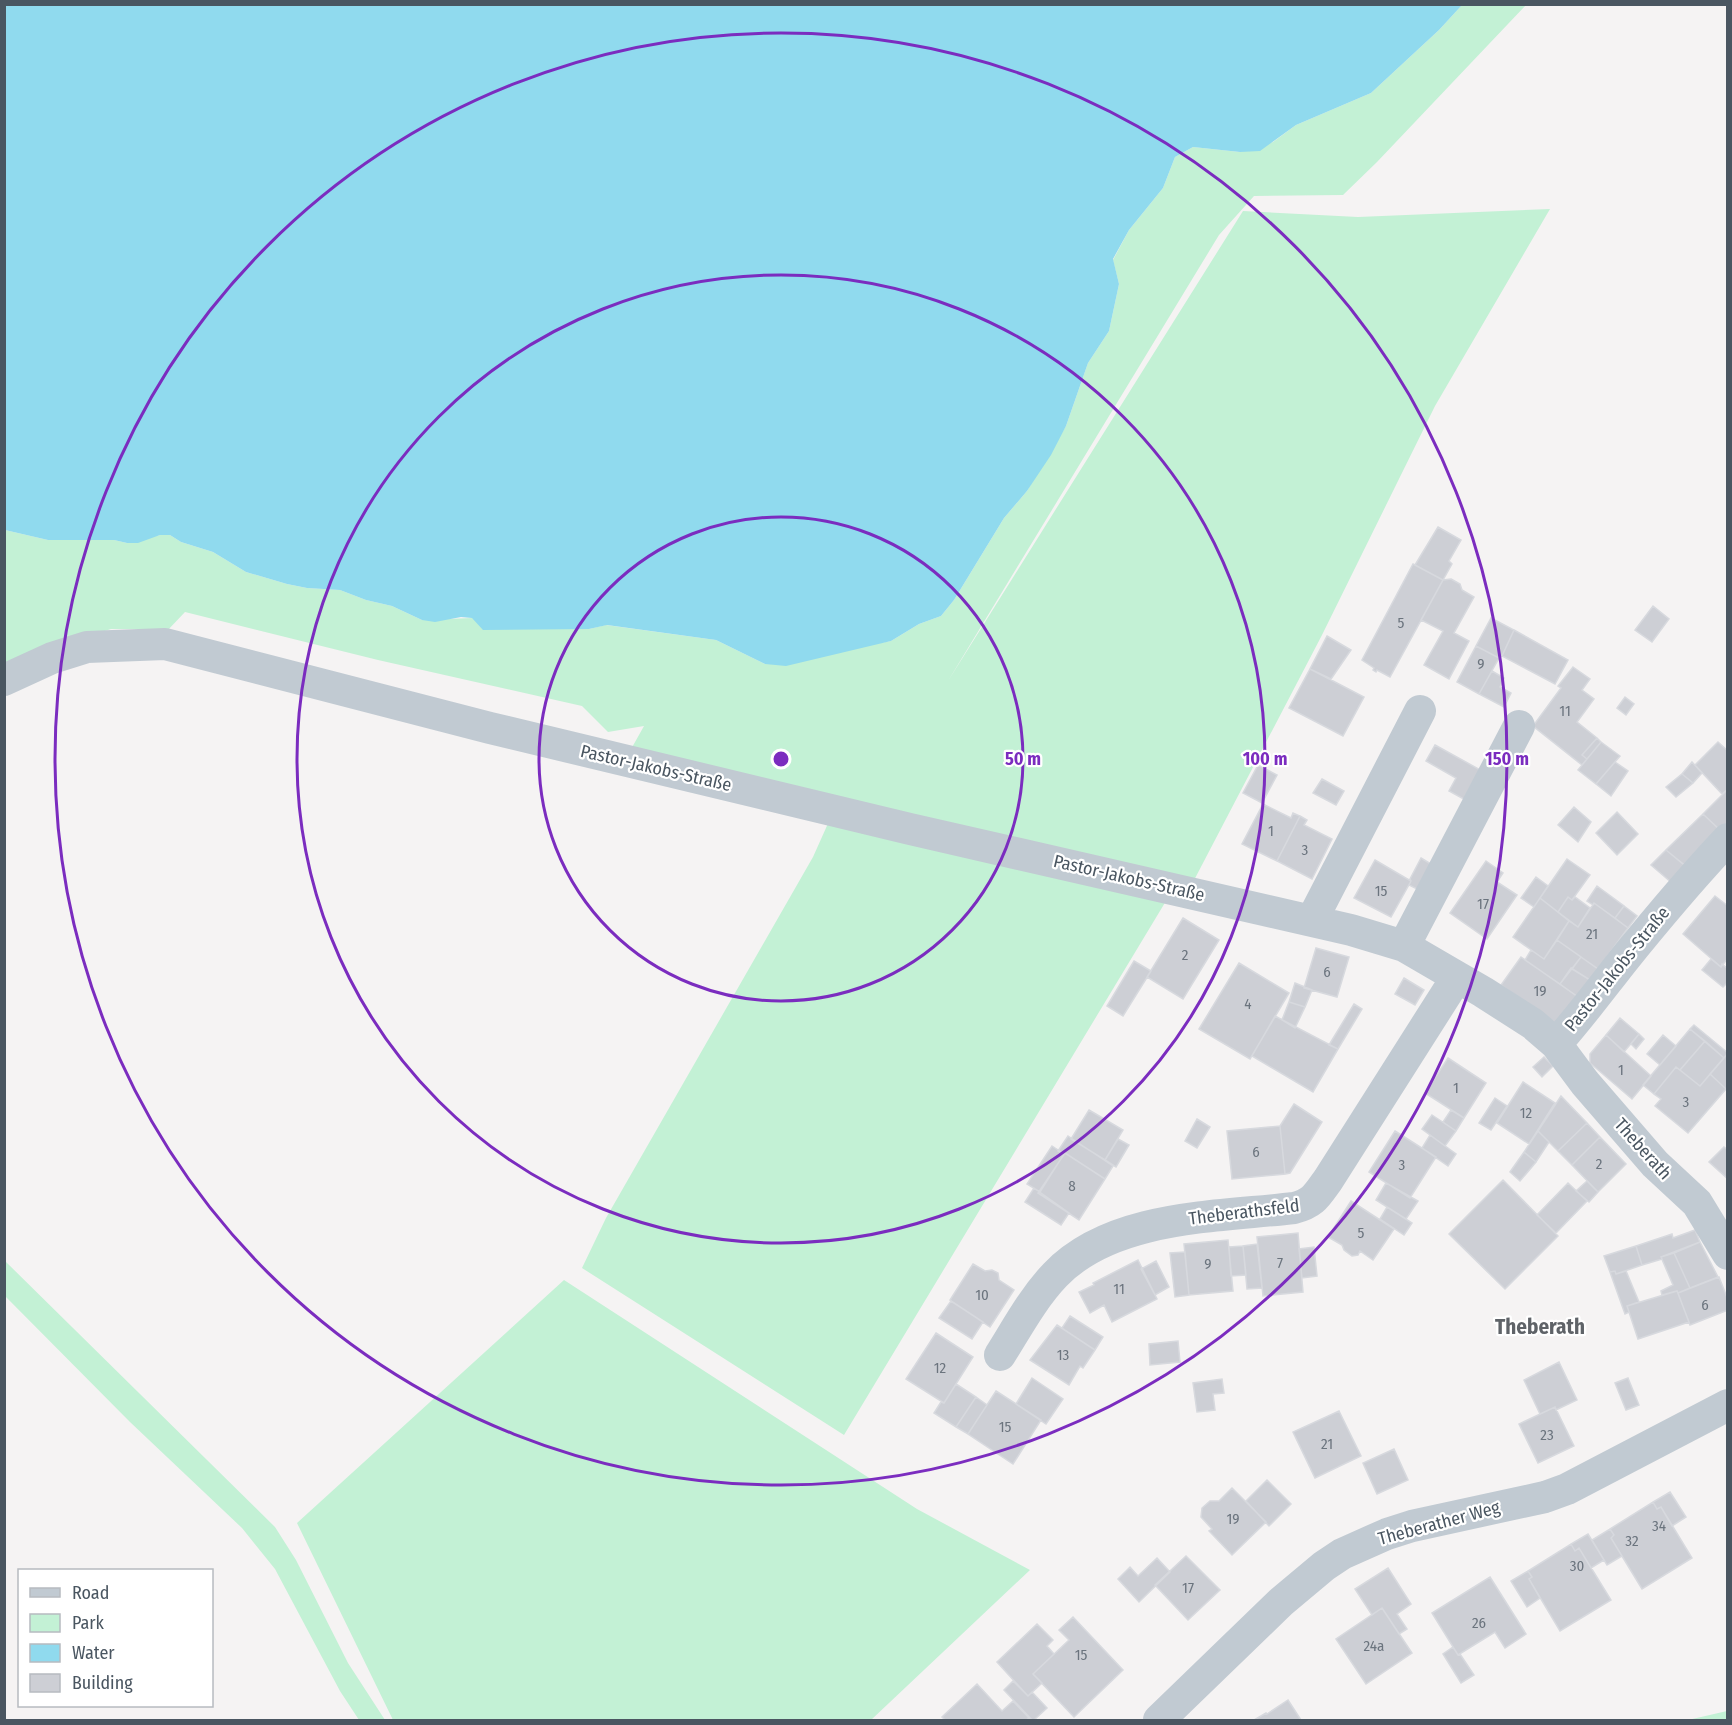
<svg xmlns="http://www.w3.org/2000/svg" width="1732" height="1725" font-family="'Fira Sans Condensed',sans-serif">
<rect width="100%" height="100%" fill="#f5f3f3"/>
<path fill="#c3f1d5" d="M1462,5H1526L1377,162L1343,195L1254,196L1219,235L948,681L1243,211L1358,217L1550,209L1435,406L1322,635L1191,886L630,751L644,726L608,732L582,706L378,660L185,612L166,632L143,629H111L49,649L5,671V530L48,540H114L127,543L160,535H170L181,542L213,552L246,572L287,584L307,588L340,590L366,600L392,606L422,620L472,618L589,629L606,625L716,640L765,664L891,641L919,624L941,616L954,600L1004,518L1027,491L1066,426L1088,363L1109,331L1119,284L1113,260L1129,230L1163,188L1175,157L1193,147L1240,152L1273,142L1296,125L1371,93L1439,30Z
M830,819L1166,901L844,1435L582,1268L606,1218L813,857Z
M5,1261L275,1527L296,1560L348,1663L385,1720H359L340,1691L275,1569L242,1528L130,1422L5,1296Z
M564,1280L917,1509L1030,1570L871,1720H393L297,1523Z
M1727,1711V1720H1688Z"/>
<path fill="#90daee" d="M5,4H1462V5L1439,30L1371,93L1296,125L1260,151L1240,152L1193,147L1175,157L1163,188L1129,230L1113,259L1119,284L1109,331L1088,363L1066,426L1051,455L1027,491L1004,518L954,600L941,616L919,624L891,641L786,666L765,664L716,640L607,625L589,629L483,630L472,618L461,617L435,622L422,620L392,606L366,600L340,590L307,588L287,584L246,572L213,552L181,542L170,535H160L138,543H127L114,540H48L5,530Z"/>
<path fill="#cdcfd5" stroke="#d7d9de" stroke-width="1.5" d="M1438,527L1461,540L1449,561L1452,564L1443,580L1415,565Z
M1413,564L1443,580L1390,677L1377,670L1376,672L1373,670L1374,668L1362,660Z
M1451,579L1460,584L1462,590L1474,597L1454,633L1469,641L1449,679L1424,665L1443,631L1421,620L1443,580Z
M1653,606L1669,619L1652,642L1635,630Z
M1491,618L1514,630L1502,656L1499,658L1476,646Z
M1514,630L1568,660L1555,684L1502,656Z
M1327,636L1351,650L1331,679L1310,669Z
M1476,646L1499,658L1479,694L1457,682Z
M1573,667L1590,679L1582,690L1594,699L1577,722L1597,738L1582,755L1587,759L1582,765L1533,726L1561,688L1558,686Z
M1310,669L1364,697L1343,736L1289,708Z
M1492,671L1504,678L1500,687L1511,693L1504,707L1479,694Z
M1625,697L1634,704L1626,715L1617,708Z
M1597,738L1601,742L1587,759L1582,755Z
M1601,742L1620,756L1596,784L1578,770Z
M1718,742L1728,751V789L1722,794L1695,765Z
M1435,745L1484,772L1469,802L1449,791L1456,778L1426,761Z
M1615,762L1628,771L1611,796L1596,784Z
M1692,762L1702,773L1693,783L1682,774Z
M1258,765L1277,775L1262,803L1243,793Z
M1682,774L1693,783L1676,797L1666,787Z
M1322,779L1344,791L1336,805L1313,793Z
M1728,789V826L1722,832L1703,814Z
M1263,804L1291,818L1293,813L1300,816L1277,861L1242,844Z
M1574,807L1591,822L1578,842L1558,825Z
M1617,812L1638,834L1617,855L1596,833Z
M1703,814L1722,832L1689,869L1666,850Z
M1300,816L1307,820L1304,825L1332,839L1312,879L1277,861Z
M1666,850L1687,867L1672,883L1651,865Z
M1421,858L1436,867L1423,892L1409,885L1411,881L1410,879Z
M1567,859L1590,875L1572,900L1568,897L1558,912L1540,898Z
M1375,860L1411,881L1391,917L1354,898Z
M1486,861L1503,873L1497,882L1517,895L1487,939L1450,913Z
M1536,877L1548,886L1534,907L1521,898Z
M1597,886L1624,906L1615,918L1594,903L1593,905L1587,901Z
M1715,896L1728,906V958L1721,967L1683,934Z
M1568,897L1572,900L1575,897L1590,908L1578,927L1558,912Z
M1540,898L1569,921L1544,959L1513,937Z
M1594,903L1628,928L1598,969L1557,940L1569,921L1578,927Z
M1624,906L1637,916L1628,928L1615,918Z
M1183,918L1219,940L1183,999L1147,977Z
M1557,940L1581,957L1560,984L1525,960L1531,950L1544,959Z
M1316,948L1349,957L1337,997L1304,988Z
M1521,957L1578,997L1558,1025L1501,985Z
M1581,957L1598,969L1590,980L1572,969Z
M1711,959L1721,967L1722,964L1728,969V982L1723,987L1702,970Z
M1134,961L1151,971L1123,1016L1107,1006Z
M1239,963L1289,993L1250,1059L1199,1029Z
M1571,968L1590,980L1578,997L1560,984Z
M1404,978L1424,990L1415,1005L1395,994Z
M1295,983L1312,990L1305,1007L1289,1002Z
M1289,1002L1305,1007L1295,1028L1282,1020Z
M1354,1004L1362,1009L1338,1049L1329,1045Z
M1275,1016L1338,1049L1313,1092L1252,1056Z
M1620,1018L1639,1034L1624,1052L1606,1035Z
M1694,1025L1728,1053L1724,1058L1690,1029Z
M1690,1029L1705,1041L1680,1070L1676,1067L1654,1094L1643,1085Z
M1639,1034L1644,1039L1636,1049L1631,1044Z
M1606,1035L1651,1076L1632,1099L1590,1063V1054Z
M1663,1035L1676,1046L1660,1065L1647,1054Z
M1705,1041L1724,1058L1700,1086L1680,1070Z
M1728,1053V1087L1726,1089L1710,1074Z
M1544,1057L1553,1066L1542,1077L1533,1067Z
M1448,1058L1486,1083L1464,1118L1425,1093Z
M1676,1067L1700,1086L1710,1074L1726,1089L1688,1133L1655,1106L1661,1099L1654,1094Z
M1523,1082L1555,1103L1529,1144L1497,1123Z
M1561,1096L1587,1123L1558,1151L1538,1131Z
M1495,1098L1507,1106L1491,1130L1479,1123Z
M1294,1104L1322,1122L1290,1173L1285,1174L1280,1126Z
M1089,1110L1123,1130L1105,1160L1071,1139Z
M1451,1110L1464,1118L1456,1131L1443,1122Z
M1432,1115L1456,1131L1445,1146L1422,1129Z
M1197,1119L1210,1127L1197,1148L1185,1141Z
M1587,1123L1600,1137L1572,1165L1558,1151Z
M1280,1126L1285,1174L1232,1179L1227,1131Z
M1395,1131L1436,1157L1410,1198L1369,1172Z
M1538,1131L1549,1142L1536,1162L1524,1152Z
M1430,1135L1456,1154L1448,1166L1422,1148Z
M1068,1136L1113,1166L1105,1179L1065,1153L1064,1154L1058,1151Z
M1600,1137L1626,1164L1598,1192L1572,1165Z
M1118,1139L1129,1145L1116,1167L1105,1160Z
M1052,1146L1064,1154L1040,1192L1027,1184Z
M1724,1147L1728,1150V1179L1709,1162Z
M1524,1152L1536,1162L1520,1181L1510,1172Z
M1065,1153L1105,1179L1079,1220L1038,1193Z
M1503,1180L1558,1236L1505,1289L1449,1234Z
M1587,1181L1598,1192L1589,1202L1576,1191Z
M1386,1183L1418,1201L1406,1219L1376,1200Z
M1568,1183L1587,1201L1556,1233L1537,1215Z
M1034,1188L1069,1213L1061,1225L1025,1202Z
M1351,1201L1394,1229L1373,1260L1360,1251L1358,1255L1352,1256L1344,1250L1342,1245L1328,1237Z
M1387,1207L1412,1223L1404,1235L1380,1219Z
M1695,1230L1700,1242L1661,1257L1662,1259L1642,1265L1636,1246L1672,1234L1673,1238Z
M1298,1233L1303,1292L1263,1296L1257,1237Z
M1228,1240L1233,1291L1189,1295L1184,1244Z
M1700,1242L1718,1277L1690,1288L1674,1253Z
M1257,1244L1262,1288L1247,1289L1243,1246Z
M1243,1246L1246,1275L1231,1276L1229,1247Z
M1636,1246L1642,1265L1616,1274L1615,1271L1610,1272L1604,1256Z
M1314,1247L1317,1276L1302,1278L1299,1249Z
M1185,1252L1189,1295L1175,1297L1170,1253Z
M1674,1253L1690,1288L1678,1293L1677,1291L1662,1295L1661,1291L1673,1285L1661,1257Z
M1138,1260L1157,1299L1112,1322L1104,1305L1090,1313L1079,1292L1094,1285L1093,1283Z
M1156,1261L1169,1287L1155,1295L1141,1269Z
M973,1264L985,1271L992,1270L998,1273L999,1280L1014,1290L990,1327L950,1300Z
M1615,1271L1616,1274L1626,1271L1639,1302L1627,1306L1629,1312L1625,1314L1610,1272Z
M1719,1277L1728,1300V1310L1690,1325L1678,1293Z
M1677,1291L1689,1322L1638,1339L1627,1306Z
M951,1301L983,1322L972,1339L939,1318Z
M1070,1316L1103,1337L1095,1350L1062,1328Z
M1057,1325L1095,1350L1083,1368L1080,1366L1069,1385L1030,1360Z
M936,1333L973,1357L944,1403L906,1379Z
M1178,1341L1180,1362L1150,1365L1149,1344Z
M1559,1362L1577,1400L1556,1410L1555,1407L1540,1414L1524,1380Z
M1032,1378L1063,1399L1046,1424L1016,1404Z
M1628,1378L1639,1405L1626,1410L1615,1383Z
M1222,1379L1224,1393L1213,1394L1215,1410L1197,1412L1193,1383Z
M956,1384L976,1397L956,1427L934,1413L941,1402L944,1403Z
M996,1391L1041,1420L1013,1464L968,1434Z
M976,1397L987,1405L968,1434L956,1427Z
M1555,1407L1574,1446L1538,1463L1519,1424Z
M1339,1411L1361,1456L1315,1478L1293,1432Z
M1394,1449L1408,1480L1377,1494L1363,1463Z
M1267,1480L1291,1504L1269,1526L1246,1501Z
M1232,1488L1266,1522L1232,1555L1209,1531L1212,1529L1201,1517L1202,1508L1210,1501H1219Z
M1670,1492L1686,1517L1672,1526L1661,1507L1657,1509L1653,1502Z
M1653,1502L1657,1509L1661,1507L1692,1558L1642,1589L1611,1538L1614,1535L1610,1529Z
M1610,1529L1614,1535L1611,1538L1622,1556L1607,1565L1592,1540Z
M1588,1534L1604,1560L1591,1568L1579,1548L1575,1551L1571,1544Z
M1571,1544L1575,1551L1579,1548L1611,1600L1560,1631L1529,1579L1532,1577L1528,1571Z
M1186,1556L1220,1590L1188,1620L1155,1585Z
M1157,1558L1170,1572L1139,1602L1118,1579L1130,1567L1138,1576Z
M1388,1568L1411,1604L1397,1614L1407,1629L1399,1634L1382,1608L1372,1615L1355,1589Z
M1528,1571L1532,1577L1529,1579L1540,1598L1527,1607L1511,1581Z
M1490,1577L1526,1634L1505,1648L1495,1632L1458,1655L1432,1613Z
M1382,1608L1412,1653L1366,1684L1336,1639Z
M1073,1617L1123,1670L1074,1717L1033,1674L1069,1640L1059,1630Z
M1037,1624L1053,1640L1047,1646L1054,1654L1033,1674L1042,1683L1028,1696L997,1662Z
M1453,1647L1458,1655L1460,1654L1474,1675L1461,1683L1443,1654Z
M1013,1681L1028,1696L1032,1692L1047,1708L1034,1720H1032L1004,1690Z
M977,1684L1002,1711L1013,1701L1029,1718L1026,1720H945L942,1717Z
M1288,1700L1301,1720H1254L1266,1713L1267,1714Z"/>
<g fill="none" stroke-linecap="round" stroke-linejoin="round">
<path stroke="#c1cad2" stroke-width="32" d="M4,680L52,658L87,647L165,644L490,728L910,829L1351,930L1404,946L1483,992L1533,1024L1556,1044C1580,1017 1600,990 1622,962C1656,920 1691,878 1728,839
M1312,920L1420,711
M1404,946L1519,726
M1556,1044L1585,1083L1655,1164L1697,1203L1728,1254
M1000,1355C1017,1328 1033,1298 1055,1275C1112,1215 1218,1217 1294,1208C1314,1203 1317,1195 1328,1180L1457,977
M1159,1720L1281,1602L1324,1566L1342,1554L1387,1534L1412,1526L1545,1497L1567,1489L1728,1405"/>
</g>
<g fill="none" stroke="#7b2cbf" stroke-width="3">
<circle cx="781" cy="759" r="242"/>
<circle cx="781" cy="759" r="484"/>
<circle cx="781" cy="759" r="726"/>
</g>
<g text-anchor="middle" stroke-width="4.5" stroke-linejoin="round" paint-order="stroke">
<g font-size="15" fill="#6b747e">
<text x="1401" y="628">5</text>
<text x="1481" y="669">9</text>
<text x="1565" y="716">11</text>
<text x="1271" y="836">1</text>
<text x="1305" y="855">3</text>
<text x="1381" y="896">15</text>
<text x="1483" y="909">17</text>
<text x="1592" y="939">21</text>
<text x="1185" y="960">2</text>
<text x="1327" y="977">6</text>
<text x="1540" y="996">19</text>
<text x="1248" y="1009">4</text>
<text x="1621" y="1075">1</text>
<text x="1456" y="1093">1</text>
<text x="1686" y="1107">3</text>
<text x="1526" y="1118">12</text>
<text x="1256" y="1157">6</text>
<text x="1599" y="1169">2</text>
<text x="1402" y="1170">3</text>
<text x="1072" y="1191">8</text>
<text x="1361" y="1238">5</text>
<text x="1280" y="1268">7</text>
<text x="1208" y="1269">9</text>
<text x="1119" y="1294">11</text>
<text x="982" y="1300">10</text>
<text x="1705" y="1310">6</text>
<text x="1063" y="1360">13</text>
<text x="940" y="1373">12</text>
<text x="1005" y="1432">15</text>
<text x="1547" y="1440">23</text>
<text x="1327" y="1449">21</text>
<text x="1233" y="1524">19</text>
<text x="1659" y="1531">34</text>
<text x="1632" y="1546">32</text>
<text x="1577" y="1571">30</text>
<text x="1188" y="1593">17</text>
<text x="1479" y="1628">26</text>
<text x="1374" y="1651">24a</text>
<text x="1081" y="1660">15</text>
</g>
<g font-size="18" fill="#4a5661" stroke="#fff">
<text transform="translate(656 768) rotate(13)" y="6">Pastor-Jakobs-Straße</text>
<text transform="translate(1129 878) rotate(13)" y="6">Pastor-Jakobs-Straße</text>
<text transform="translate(1617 969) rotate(-51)" y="6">Pastor-Jakobs-Straße</text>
<text transform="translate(1643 1149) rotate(48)" y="6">Theberath</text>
<text transform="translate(1244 1212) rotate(-7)" y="6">Theberathsfeld</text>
<text transform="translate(1439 1523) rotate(-15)" y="6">Theberather Weg</text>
</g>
<g font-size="21" font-weight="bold" fill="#5f6368" stroke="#fff">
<text x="1540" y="1334">Theberath</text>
</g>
</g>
<circle cx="781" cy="759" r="9" fill="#7b2cbf" stroke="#fff" stroke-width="3"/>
<g font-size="18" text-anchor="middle" font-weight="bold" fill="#7b2cbf" stroke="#fff" stroke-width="4.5" stroke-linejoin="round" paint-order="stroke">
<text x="1023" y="765">50 m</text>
<text x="1265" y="765">100 m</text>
<text x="1507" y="765">150 m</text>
</g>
<rect width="1732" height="1725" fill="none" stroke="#4a5661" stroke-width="12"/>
<rect x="18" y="1569" width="195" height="138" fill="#ffffff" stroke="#b7bbc0" stroke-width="1.5"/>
<rect x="30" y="1588" width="30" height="9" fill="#c1cad2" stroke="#b7bbc0" stroke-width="1.5"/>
<text x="72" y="1599" font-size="18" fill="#4a5661">Road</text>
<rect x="30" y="1614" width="30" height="18" fill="#c3f1d5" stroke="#b7bbc0" stroke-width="1.5"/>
<text x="72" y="1629" font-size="18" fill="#4a5661">Park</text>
<rect x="30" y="1644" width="30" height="18" fill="#90daee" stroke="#b7bbc0" stroke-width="1.5"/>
<text x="72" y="1659" font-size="18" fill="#4a5661">Water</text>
<rect x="30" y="1674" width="30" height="18" fill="#cdcfd5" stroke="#b7bbc0" stroke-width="1.5"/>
<text x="72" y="1689" font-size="18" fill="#4a5661">Building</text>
</svg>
